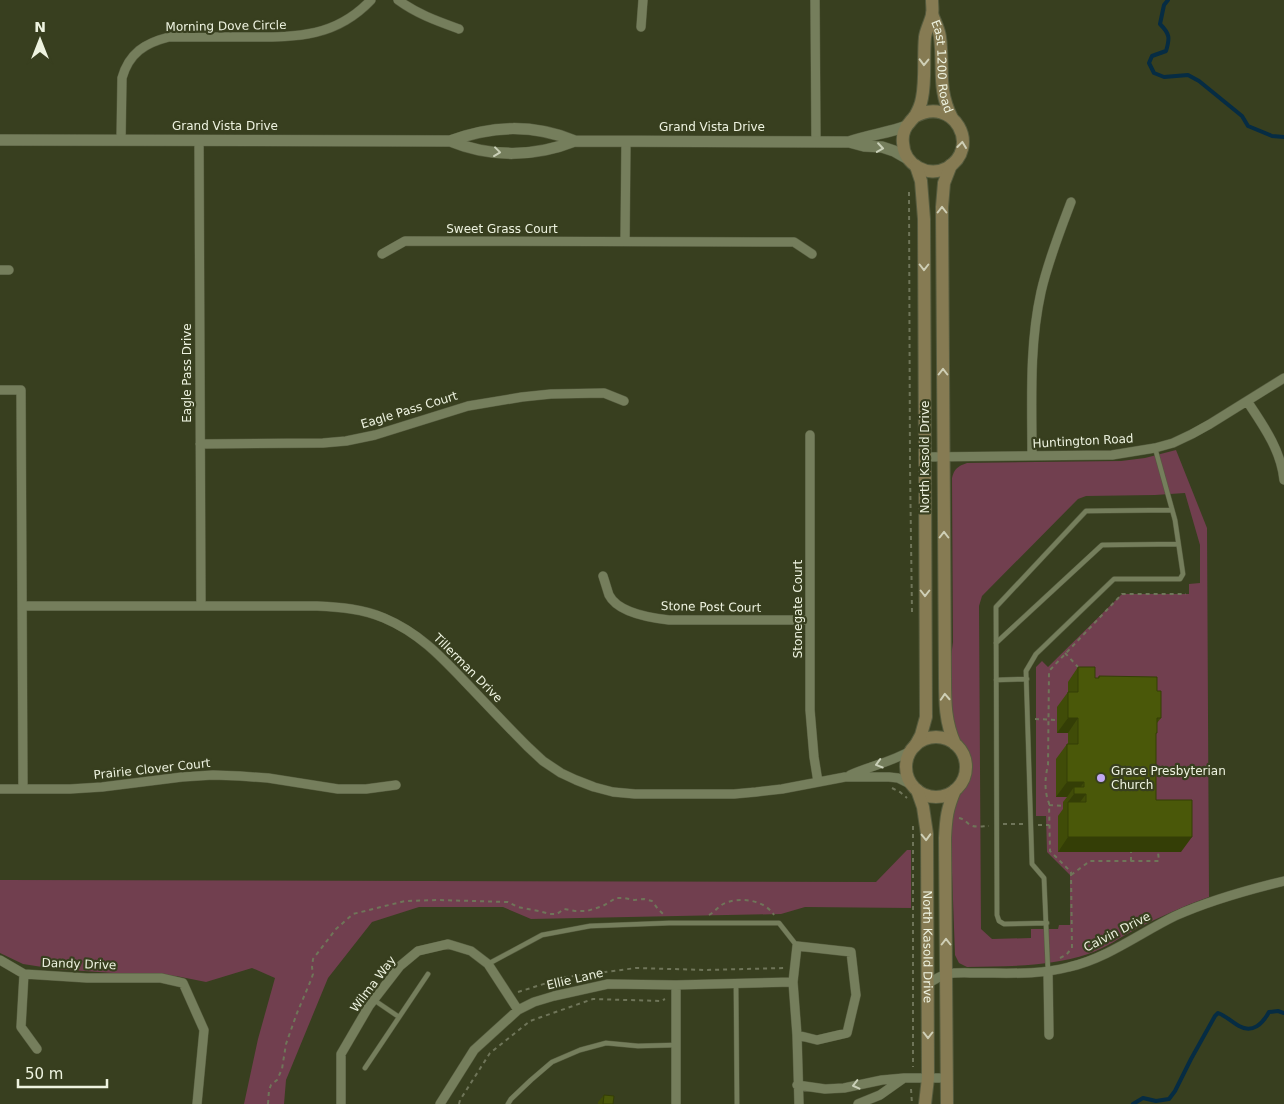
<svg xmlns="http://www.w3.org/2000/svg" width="1284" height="1104" font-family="'DejaVu Sans',sans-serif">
<rect width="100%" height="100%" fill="#383f1f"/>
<path fill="#713f4f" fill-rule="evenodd" d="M1176,450L1207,528L1209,897C1184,906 1159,917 1136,929C1121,937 1104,949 1088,954C1049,967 1008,966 967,967L959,963L955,955L951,845L953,809L956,801L970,780L972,766L969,753L953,730L949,672L953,642L952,478C954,469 958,466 967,463L1121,461L1145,458ZM1185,493L1200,545V583L1189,584V594H1122L1048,667L1042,661L1036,667V816H1046L1047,852L1070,875V925H1059L1058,929H1031V938L992,939L981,929L979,606L982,596L1078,499L1086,496L1155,495ZM1068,682L1146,815L1074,797H1056L1068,759V733H1057V707H1068Z
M907,850H911V908L805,907L781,914L531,919L503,907H419L372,922L328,978L286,1080L284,1104H244L258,1039L275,978L252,968L206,982L176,976L113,973L55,969L23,964L0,953V880L876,882Z"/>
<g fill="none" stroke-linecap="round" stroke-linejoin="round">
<path stroke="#062c43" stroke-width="4" d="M1168,0L1164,5L1160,24C1170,34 1170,38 1166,51L1152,56L1149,63L1154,73L1164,77L1188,75L1199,81L1242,116L1248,126L1272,136L1284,137
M1133,1104L1143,1098L1156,1101L1169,1099L1175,1091L1191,1059L1215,1016L1218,1013C1226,1016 1232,1022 1239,1026C1253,1034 1263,1023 1269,1012L1278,1011L1284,1013"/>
<g stroke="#555b3e" stroke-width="5.5">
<path id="service" d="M996,643L1102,545L1178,544
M996,680L1027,679
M1047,923L1004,924L999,921L997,915L996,607L1086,511L1172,510
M488,964L542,935L590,926L669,923H779L797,946
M1048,971L1044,878L1032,864L1026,671L1036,654L1114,579H1180L1183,574L1175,520L1155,448
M736,983L737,1104
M374,1000L399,1017
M365,1068L428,974
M508,1104L511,1099L531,1080L552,1062L580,1050L606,1043L638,1046L676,1045"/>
</g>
<g stroke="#555b3e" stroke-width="10">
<path id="minor" d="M398,0C417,14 437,21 459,29
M815,0L816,141
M641,27L643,0
M121,140L122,78C129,53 145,43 169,37C195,37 221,37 247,37C296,37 335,38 371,0
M199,140L201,606
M625,241L626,141
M382,254L405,241L794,242L812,254
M0,270H9
M0,390H21L23,789
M1247,401C1263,425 1281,450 1284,480
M810,435V710L814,757L818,782
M200,444L323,443L346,441L375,435L468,406L522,397L551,394L604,393L624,401
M1032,456C1032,401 1029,346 1041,292C1048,261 1060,231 1071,202
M925,457L1112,455L1155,448L1173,443L1192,434L1210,424L1284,378
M603,576C605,582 607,589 609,595C618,613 651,618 669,620H810
M22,606H317C340,607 363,609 384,618C422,634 445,661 472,689C491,709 509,728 528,747L543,761L561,773L576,780L594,787L613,792L635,794H734L756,792L782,789L845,777H889L898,778L912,785
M850,775C870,766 892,762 912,750
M0,789H70L102,787L182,777L213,775L240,776L268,778L338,789H366L396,785
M0,960L24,974L87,978H161L183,983L204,1030L197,1104
M1048,972L1049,1035
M24,974L21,1027L37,1049
M927,984C933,981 941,975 947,974C957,972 968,973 978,973C1009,973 1039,975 1069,967C1108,958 1140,933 1175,916C1210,900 1247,890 1284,881
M676,985V1104
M797,1035L817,1040L847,1033L856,995L851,952L797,946L793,982L797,1035L799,1104
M797,1085L825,1089L844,1088L882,1080L904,1078H947
M341,1104V1054L369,1006L400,966L418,951L448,944L471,951L488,964L518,1010
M440,1104L474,1050L518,1010L534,1002L554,996L608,984L676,985L793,982
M858,1104L880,1095L904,1078"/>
</g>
<g stroke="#555b3e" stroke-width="12">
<path id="tertiary" d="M0,140L450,141C493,125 533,124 575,141
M450,141C491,158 535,157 575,141L849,142L864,146L882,147L894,151L908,159
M849,142C868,135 888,133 907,126"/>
</g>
<g stroke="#555b3e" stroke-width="14">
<g id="secondary">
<path id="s1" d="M932,14C935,22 939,29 940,37C944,68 937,89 952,118"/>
<path d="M914,117C954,94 982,148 947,168C928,178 904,165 903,143C902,135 905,127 910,122C912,119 913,119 915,116C918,111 921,104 922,98C926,78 923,57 925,37C926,30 930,23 932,15C933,11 932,5 932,0"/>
<path d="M951,165L944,183L942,207L945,678C945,702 945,722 955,744"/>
<circle cx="936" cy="767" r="30"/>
<path d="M915,746L921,735L926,717L924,219L921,181L916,166"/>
<path id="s2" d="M917,790L923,807L927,834L928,1078L925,1104"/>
<path d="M947,1104L945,838C946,818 947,809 955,790"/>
</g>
</g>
<path stroke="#6f7559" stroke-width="2" stroke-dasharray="4 4" stroke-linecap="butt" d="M909,192L910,467L912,612
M1065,653L1079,668
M1035,719L1057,720
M892,788L900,792L907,798
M1049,805L1063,806
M959,818C964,819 966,822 970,825C976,828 983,826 989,826
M1003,824H1024
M1038,825H1049
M913,826V1067
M1131,861V852
M1071,875L1090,861H1159L1158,852
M709,915C716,911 720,904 728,902C744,897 765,901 774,915
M1060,958L1066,955L1072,948L1071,872L1050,851L1049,803C1044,791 1045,777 1048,765L1049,671L1122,594H1186
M518,992L566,977L636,968L706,970L785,968
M911,1089L912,1104
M268,1104L269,1090L271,1085L277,1080L282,1069L286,1044L297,1013L311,980L313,974L312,967L313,959L336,929L353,914L405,901L438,900L508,902L518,907L539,911L550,914H557L564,909L575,911H587L603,906L616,898H624L634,900L644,899L652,901L658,909L664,915
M459,1104L460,1100L490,1053L530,1021L593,999L661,1001L665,999"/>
<use href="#service" stroke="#757e5c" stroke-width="4.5"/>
<use href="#minor" stroke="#757e5c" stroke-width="9"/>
<use href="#tertiary" stroke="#757e5c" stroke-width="11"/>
<use href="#secondary" stroke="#867b53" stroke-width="12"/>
</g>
<path fill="#404c08" d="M1078,667L1095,678H1098L1099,676L1157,691L1161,718L1157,723L1156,735V800L1181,852H1058V816L1063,809V802L1067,797H1056V759L1067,744H1068V733H1057V707L1068,692V682Z
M604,1095L613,1104H598V1102Z"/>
<path fill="#343e06" d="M1068,718H1078L1068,733H1057Z
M1067,782H1084L1076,794H1086L1075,809L1068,802L1074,794V787L1067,797H1056Z
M1068,837H1192L1181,852H1058Z"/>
<path fill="#4a5809" stroke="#343e06" d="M1078,667H1095V678H1099V676L1157,677V691H1161V718H1157V733H1156V800H1192V837H1068V802H1086V794H1074V787H1084V782H1067V744H1078V718H1068V692H1078Z
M604,1095L614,1096L613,1104H603Z"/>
<defs><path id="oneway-chevron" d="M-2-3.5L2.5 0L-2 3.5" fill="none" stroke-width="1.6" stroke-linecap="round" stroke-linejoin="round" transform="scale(1.25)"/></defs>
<g stroke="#cfcfb6">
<use href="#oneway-chevron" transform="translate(924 62) rotate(91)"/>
<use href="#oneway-chevron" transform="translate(962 145) rotate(-83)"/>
<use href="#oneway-chevron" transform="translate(942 210) rotate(-90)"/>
<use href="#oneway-chevron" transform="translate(924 267) rotate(90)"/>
<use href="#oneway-chevron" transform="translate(943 372) rotate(-90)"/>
<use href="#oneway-chevron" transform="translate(944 535) rotate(-90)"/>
<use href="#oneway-chevron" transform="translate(925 593) rotate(90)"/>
<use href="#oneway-chevron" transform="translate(945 697) rotate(-93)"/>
<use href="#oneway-chevron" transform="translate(926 837) rotate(88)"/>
<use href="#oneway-chevron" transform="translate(946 942) rotate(-90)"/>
<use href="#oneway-chevron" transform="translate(928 1035) rotate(90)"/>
</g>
<g stroke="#cad0b8">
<use href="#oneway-chevron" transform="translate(880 148) rotate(8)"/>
<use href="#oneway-chevron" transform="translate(497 152) rotate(7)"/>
<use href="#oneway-chevron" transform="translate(879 764) rotate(164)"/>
<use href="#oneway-chevron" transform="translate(856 1085) rotate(166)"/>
</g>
<circle fill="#c2a8f3" stroke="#383f1f" stroke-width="2" cx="1101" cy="778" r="5"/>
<g text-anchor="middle" stroke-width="4.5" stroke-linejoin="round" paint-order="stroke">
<g font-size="12" fill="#eef3e0" stroke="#383f1f">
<text transform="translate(226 26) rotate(-1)" y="4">Morning Dove Circle</text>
<text dy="4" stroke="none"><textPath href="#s1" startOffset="54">East 1200 Road</textPath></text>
<text x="225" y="130">Grand Vista Drive</text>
<text x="712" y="131">Grand Vista Drive</text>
<text x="502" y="233">Sweet Grass Court</text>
<text transform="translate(187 373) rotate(-90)" y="4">Eagle Pass Drive</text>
<text transform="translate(409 410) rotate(-17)" y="4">Eagle Pass Court</text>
<text transform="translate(1083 441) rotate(-3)" y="4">Huntington Road</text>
<text transform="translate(925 457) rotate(-90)" y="4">North Kasold Drive</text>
<text transform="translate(711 607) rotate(1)" y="4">Stone Post Court</text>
<text transform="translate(798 609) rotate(-90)" y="4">Stonegate Court</text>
<text transform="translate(468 668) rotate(45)" y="4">Tillerman Drive</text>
<text transform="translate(152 769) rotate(-6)" y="4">Prairie Clover Court</text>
<text transform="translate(1117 932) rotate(-27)" y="4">Calvin Drive</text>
<text dy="4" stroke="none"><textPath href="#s2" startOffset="158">North Kasold Drive</textPath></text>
<text transform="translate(79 964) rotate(2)" y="4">Dandy Drive</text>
<text transform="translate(575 979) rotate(-13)" y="4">Ellie Lane</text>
<text transform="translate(373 984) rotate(-53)" y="4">Wilma Way</text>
</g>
<g font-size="12" fill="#eef3e0" stroke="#383f1f" text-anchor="start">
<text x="1111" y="775">Grace Presbyterian<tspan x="1111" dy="14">Church</tspan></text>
</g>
</g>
<g transform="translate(40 40)" stroke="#383f1f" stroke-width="4" paint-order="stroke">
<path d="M0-4L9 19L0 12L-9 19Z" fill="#eef3e0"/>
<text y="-8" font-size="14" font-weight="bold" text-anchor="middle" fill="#eef3e0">N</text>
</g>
<path d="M18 1079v8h89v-8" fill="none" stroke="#eef3e0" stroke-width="2.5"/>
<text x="25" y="1079" font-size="15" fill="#eef3e0" stroke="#383f1f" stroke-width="4" paint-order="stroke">50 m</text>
</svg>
